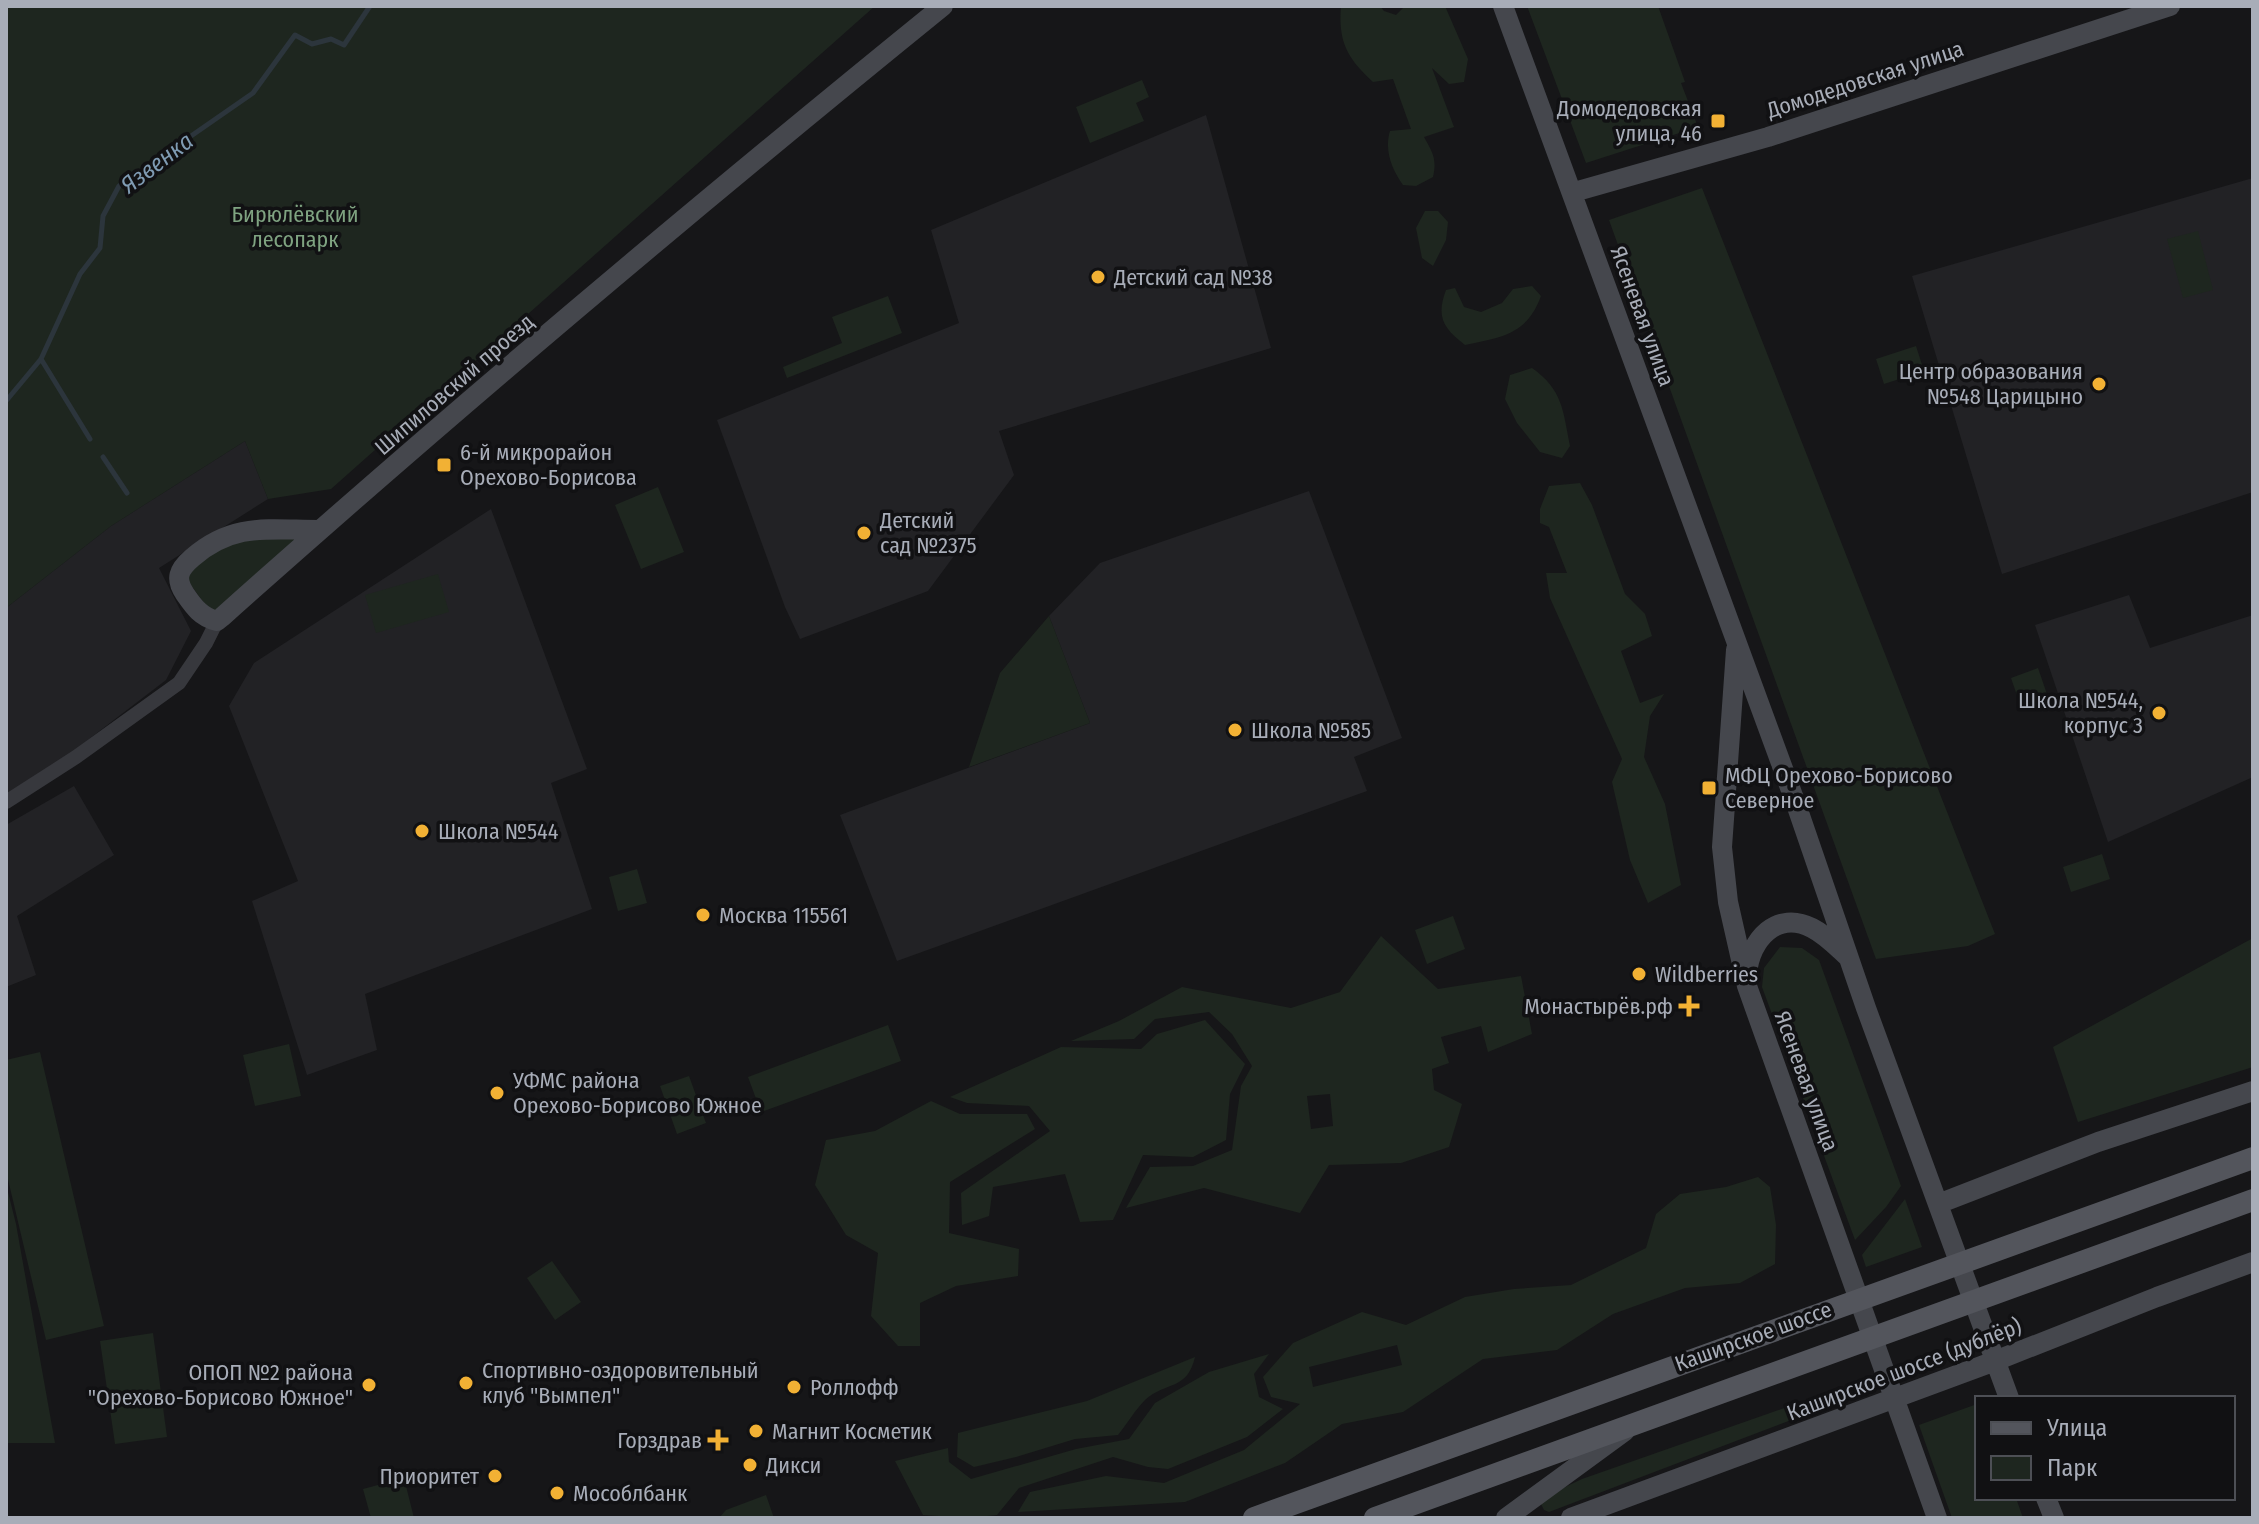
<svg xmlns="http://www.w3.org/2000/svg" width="2259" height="1524" font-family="'Fira Sans Condensed',sans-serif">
<rect width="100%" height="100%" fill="#161618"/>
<path fill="#222225" d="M1206,115L1271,348L999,431L1014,475L928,591L800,639L785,607L717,420L959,323L931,230Z
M2253,178V492L2002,574L1912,276Z
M245,441L268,499L159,568L191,631L166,680L50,769L6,795V608L111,526Z
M1309,491L1402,738L1354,757L1367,791L897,961L840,815L1090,723L1049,616L1100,563Z
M491,509L587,769L551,783L592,909L365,994L377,1050L307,1075L252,901L298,881L229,706L254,663Z
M2129,595L2150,648L2253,615V777L2108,842L2035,625Z
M74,786L114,855L17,916L36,975L6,987V825Z"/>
<path fill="#1e261f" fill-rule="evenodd" d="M6,6H875L331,489L268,499L245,441L111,526L6,608Z
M1341,6H1380L1384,11L1396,15L1405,6H1445L1468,59L1464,82L1449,84L1432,68L1454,127L1424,137C1433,153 1437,159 1433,177L1416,186L1403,185C1392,170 1384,150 1390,131L1411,129L1393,79L1373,82C1347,58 1338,42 1341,6Z
M1527,6H1658L1685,82L1681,83L1698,127L1586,163Z
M1142,80L1149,97L1136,103L1144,121L1090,143L1076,107Z
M1702,188L1995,934L1968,946L1876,959L1609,220Z
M1425,211H1438L1448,222L1446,240L1433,266L1422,258L1416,228Z
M2198,231L2213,290L2183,298L2167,239Z
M1532,286L1541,296C1527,334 1503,337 1465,345C1443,328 1436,317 1446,290L1455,288L1464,307L1481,312L1502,303L1513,289Z
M888,296L902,333L787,378L783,367L842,343L832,317Z
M1916,346L1924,371L1884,384L1876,359Z
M1532,368C1563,390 1563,411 1570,446L1562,458L1540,452L1517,423L1505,399L1510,375Z
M1580,483L1592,505L1625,594L1645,614L1652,636L1621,651L1640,703L1664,694L1650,716L1644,757L1665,804L1681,885L1648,903L1630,860L1612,782L1622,759L1550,598L1546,573H1567L1549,527L1540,523V509L1549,486Z
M658,487L684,552L641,569L615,505Z
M319,530L217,621L180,570L208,543Z
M438,574L449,612L376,633L365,595Z
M1049,616L1090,723L969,767L1000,673Z
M2038,668L2049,700L2022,710L2011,678Z
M2102,854L2110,879L2071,892L2063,867Z
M637,869L647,903L618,911L609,877Z
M1453,916L1465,949L1427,964L1415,930Z
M1381,936L1438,989L1521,976L1532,1034L1488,1052L1481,1026L1441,1037L1449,1063L1432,1069L1434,1090L1462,1104L1449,1147L1401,1163L1329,1165L1300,1213L1204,1188L1126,1208L1150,1167L1193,1166L1232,1150L1241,1086L1252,1066L1232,1034L1209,1012L1155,1019L1134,1039L1071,1041L1119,1021L1182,987L1291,1008L1340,992ZM1330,1094L1333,1126L1311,1129L1307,1096Z
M2253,938V1067L2078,1122L2053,1047Z
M1780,947L1802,948L1819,960L1901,1186L1886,1207L1855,1240L1762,987L1764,968Z
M1205,1020L1245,1064L1230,1094L1226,1140L1193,1157L1143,1155L1113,1220L1080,1222L1065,1174L993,1187L989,1216L962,1225L961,1193L1050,1131L1029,1106L967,1103L950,1097L1061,1047L1141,1049L1157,1034Z
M888,1025L901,1061L761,1112L748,1077Z
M289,1044L301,1096L255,1106L243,1055Z
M40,1052L104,1326L46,1340L6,1171V1060Z
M689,1076L706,1123L677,1134L660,1086Z
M931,1101L960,1114H1027L1035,1129L950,1182L949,1233L1019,1249L1018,1276L956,1286L920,1303V1346H898L871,1316L878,1253L846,1235L815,1185L826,1140L875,1131Z
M1758,1177L1770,1187L1776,1225L1775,1264L1740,1283L1685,1288L1613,1314L1557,1350L1483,1359L1403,1412L1342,1424L1285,1463L1185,1502L1018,1512L1030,1492L1106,1476L1164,1483L1244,1450L1300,1404L1271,1397L1263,1377L1293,1343L1362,1312L1406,1325L1465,1297L1514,1289L1571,1285L1646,1248L1656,1214L1680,1194L1726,1187ZM1397,1345L1402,1365L1313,1387L1309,1367Z
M6,1184L16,1224L55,1443H6Z
M1905,1199L1922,1247L1866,1267L1862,1255Z
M552,1261L581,1302L555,1320L527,1278Z
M153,1333L167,1437L115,1444L100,1341Z
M1269,1354L1254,1374L1259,1397L1283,1409L1247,1437L1168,1469L1148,1467L1113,1457L1019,1488L997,1515L968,1518L923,1515L895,1461L948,1448L949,1462L971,1479L1076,1449L1129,1439L1155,1403L1209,1372Z
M1195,1357C1187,1391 1166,1381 1145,1400C1135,1410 1127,1424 1118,1435L1075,1439L1016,1457L974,1467L957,1457L958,1433L1087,1401Z
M1867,1379L1870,1390L1549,1512L1544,1510L1540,1502L1542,1498L1582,1479Z
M1977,1404V1498H2016L2023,1518H1952L1919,1425Z
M404,1478L414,1518H371L363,1489Z
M766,1495L774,1518H719L726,1510Z"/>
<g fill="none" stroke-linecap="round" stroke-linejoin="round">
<path stroke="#2c353c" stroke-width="5" d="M41,359L90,439
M6,401L41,359L80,274L100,248L103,216L119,186L253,93L295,35L312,44L331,39L344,45L370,6
M103,457L127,493"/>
<path stroke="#37383d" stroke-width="14" d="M6,802L76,757L179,683L206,643L217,621"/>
<path stroke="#45474d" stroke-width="20" d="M1503,6L1796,804L1866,1008L2009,1398
M1574,192L1768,137L2170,6
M319,530C269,530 233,522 192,558C178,570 175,579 185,594C194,607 201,617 217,621L222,617C457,407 699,204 943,6
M1736,650L1722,847L1728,902L1747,986L1937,1518
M1747,974C1750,939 1777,910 1812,928C1826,935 1837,947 1848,957
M1938,1204L2098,1142L2253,1091
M2046,1498L2054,1518
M1506,1518L1625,1431
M1571,1518L1995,1361L2157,1297L2253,1262"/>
<path stroke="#53555c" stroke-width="22" d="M1254,1518L2253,1158
M1375,1518L2253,1200"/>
</g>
<g fill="#f2b134" stroke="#111113" stroke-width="3">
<rect x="1710" y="113" width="16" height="16" rx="4"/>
<circle cx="1098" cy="277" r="8"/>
<circle cx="2099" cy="384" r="8"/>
<rect x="436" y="457" width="16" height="16" rx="4"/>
<circle cx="864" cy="533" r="8"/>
<circle cx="2159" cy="713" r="8"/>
<circle cx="1235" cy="730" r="8"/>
<rect x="1701" y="780" width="16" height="16" rx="4"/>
<circle cx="422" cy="831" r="8"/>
<circle cx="703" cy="915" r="8"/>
<circle cx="1639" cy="974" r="8"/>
<path d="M1685 994h8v8h8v8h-8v8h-8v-8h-8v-8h8z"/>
<circle cx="497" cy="1093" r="8"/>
<circle cx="466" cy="1383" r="8"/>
<circle cx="369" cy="1385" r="8"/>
<circle cx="794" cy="1387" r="8"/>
<circle cx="756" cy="1431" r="8"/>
<path d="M714 1428h8v8h8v8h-8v8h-8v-8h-8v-8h8z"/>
<circle cx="750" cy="1465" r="8"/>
<circle cx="495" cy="1476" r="8"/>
<circle cx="557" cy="1493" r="8"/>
</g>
<g text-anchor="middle" stroke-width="7" stroke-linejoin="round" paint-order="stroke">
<g font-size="22" fill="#a8adb8" stroke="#111113">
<text transform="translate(1865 79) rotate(-18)" y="8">Домодедовская улица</text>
<text transform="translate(1643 316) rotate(70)" y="8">Ясеневая улица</text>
<text transform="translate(454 384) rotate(-41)" y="8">Шипиловский проезд</text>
<text transform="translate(1807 1081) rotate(70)" y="8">Ясеневая улица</text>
<text transform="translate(1753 1336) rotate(-20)" y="8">Каширское шоссе</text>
<text transform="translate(1904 1369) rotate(-21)" y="8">Каширское шоссе (дублёр)</text>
</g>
<g font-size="22" fill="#a8adb8" stroke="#111113" text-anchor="start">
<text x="1702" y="116" text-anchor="end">Домодедовская<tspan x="1702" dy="25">улица, 46</tspan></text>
<text x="1114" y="285">Детский сад №38</text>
<text x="2083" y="379" text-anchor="end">Центр образования<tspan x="2083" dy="25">№548 Царицыно</tspan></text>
<text x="460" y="460">6-й микрорайон<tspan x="460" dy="25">Орехово-Борисова</tspan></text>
<text x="880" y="528">Детский<tspan x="880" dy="25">сад №2375</tspan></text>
<text x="2143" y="708" text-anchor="end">Школа №544,<tspan x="2143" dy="25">корпус 3</tspan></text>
<text x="1251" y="738">Школа №585</text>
<text x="1725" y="783">МФЦ Орехово-Борисово<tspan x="1725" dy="25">Северное</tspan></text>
<text x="438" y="839">Школа №544</text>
<text x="719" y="923">Москва 115561</text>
<text x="1655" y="982">Wildberries</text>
<text x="1673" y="1014" text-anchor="end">Монастырёв.рф</text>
<text x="513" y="1088">УФМС района<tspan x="513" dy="25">Орехово-Борисово Южное</tspan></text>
<text x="482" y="1378">Спортивно-оздоровительный<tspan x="482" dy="25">клуб "Вымпел"</tspan></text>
<text x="353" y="1380" text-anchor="end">ОПОП №2 района<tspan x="353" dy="25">"Орехово-Борисово Южное"</tspan></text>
<text x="810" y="1395">Роллофф</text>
<text x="772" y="1439">Магнит Косметик</text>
<text x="702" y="1448" text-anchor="end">Горздрав</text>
<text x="766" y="1473">Дикси</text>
<text x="479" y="1484" text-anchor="end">Приоритет</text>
<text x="573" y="1501">Мособлбанк</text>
</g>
<g font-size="22" fill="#7fa381" stroke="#111113">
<text x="295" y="222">Бирюлёвский<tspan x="295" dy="25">лесопарк</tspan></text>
</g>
<g font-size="24" font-style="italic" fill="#7f9bb3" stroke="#111113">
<text transform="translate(157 163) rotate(-37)" y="8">Язвенка</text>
</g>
</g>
<rect width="2259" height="1524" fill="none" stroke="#a8adb8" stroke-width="16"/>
<rect x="1975" y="1396" width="260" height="104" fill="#111113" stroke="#4d4f55" stroke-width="2"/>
<rect x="1991" y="1422" width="40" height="12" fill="#53555c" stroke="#4d4f55" stroke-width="2"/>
<text x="2047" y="1436" font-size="24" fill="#a8adb8">Улица</text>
<rect x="1991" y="1456" width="40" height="24" fill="#1e261f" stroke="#4d4f55" stroke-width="2"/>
<text x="2047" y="1476" font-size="24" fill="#a8adb8">Парк</text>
</svg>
